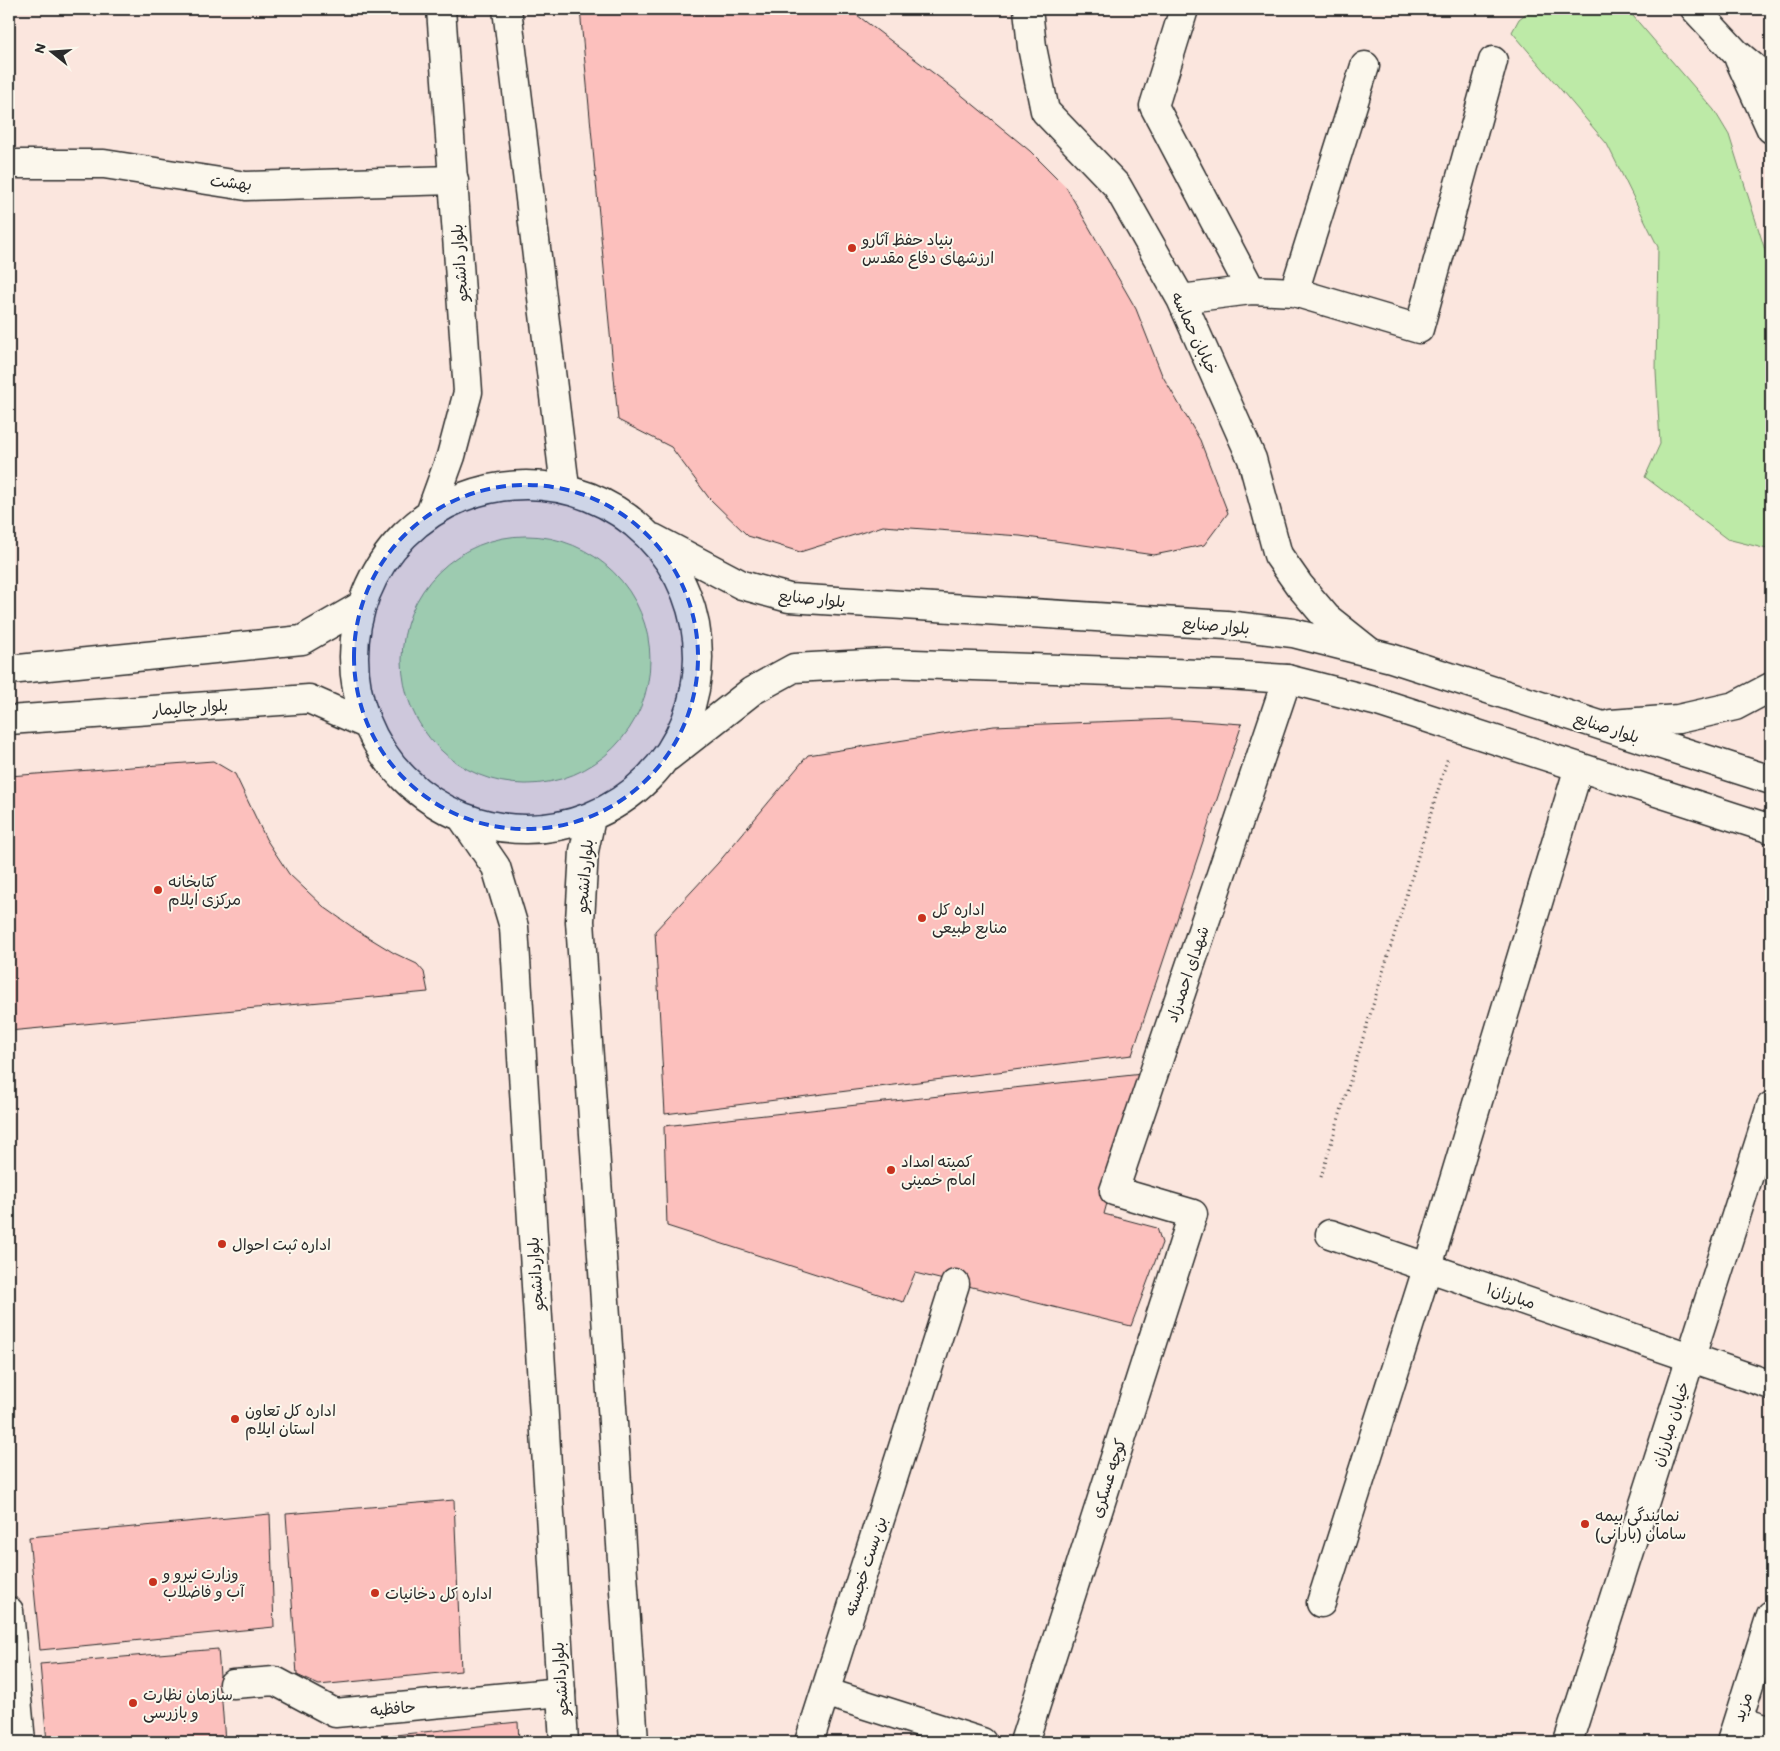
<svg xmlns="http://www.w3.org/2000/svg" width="1780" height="1751" font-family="Itim,'Playpen Sans Arabic',sans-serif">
<rect width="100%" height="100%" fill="#fbe6de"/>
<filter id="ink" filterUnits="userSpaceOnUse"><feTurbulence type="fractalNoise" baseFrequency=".02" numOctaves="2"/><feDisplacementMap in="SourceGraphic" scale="10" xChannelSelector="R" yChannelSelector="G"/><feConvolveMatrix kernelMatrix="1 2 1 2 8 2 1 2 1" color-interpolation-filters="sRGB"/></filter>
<g filter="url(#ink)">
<path fill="#bdeaa7" stroke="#748a69" d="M1532,9H1627L1714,110L1729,135L1765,250L1771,289V550L1727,539L1645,477L1660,444L1656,371L1658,247L1607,144L1512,32L1519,19Z
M402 660a124 124 0 1 1 248 0a124 124 0 1 1-248 0Z"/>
<path fill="#fcc0bd" stroke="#2b2b2b" d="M580,9H849L953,88L1030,151L1066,187L1136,309L1162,375L1200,440L1228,513L1204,545L1154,555L1020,536L883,526L800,552L748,536L709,498L671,447L618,420Z
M1171,719L1242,724L1132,1055L665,1114L655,931L718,863L808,755L994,726Z
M213,761L235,774L266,839L289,874L324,907L358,931L394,953L417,964L424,972L428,992L9,1031V776Z
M1142,1074L1104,1214L1157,1228L1162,1243L1131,1326L915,1273L903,1302L667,1226L664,1126Z
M454,1500L461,1671L319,1685L297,1675L286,1514Z
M270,1514L274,1627L40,1650L29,1537Z
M218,1649L225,1742H47L40,1664Z
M518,1722L519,1742H329Z"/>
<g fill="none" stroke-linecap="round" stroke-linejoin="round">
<g stroke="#2b2b2b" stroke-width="31">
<path id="street" d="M1028,9L1032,47L1045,111L1117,186L1181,299L1252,459L1278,555L1299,585L1327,618L1371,653
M1184,9L1154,106L1251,290
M9,164H104L246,186L454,180
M1294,292L1365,66
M1181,299L1251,290L1294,292L1419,329L1493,61
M1330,1234L1771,1385
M955,1284L825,1692L982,1742
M1321,1603L1428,1266L1579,767
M9,1611L21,1742
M233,1684L275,1681L335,1713L561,1692
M1738,1721L1771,1731
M809,1742L825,1692
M1024,1742L1193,1214L1114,1191L1287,679
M1731,1742L1771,1615"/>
</g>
<g stroke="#2b2b2b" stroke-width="31">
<path id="secondary" d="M507,9L565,487
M1695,9L1736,53L1771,82
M1739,59L1771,129
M354 657a172 172 0 1 1 344 0a172 172 0 1 1-344 0Z
M431,511L451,456L468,392L441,9
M653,538L742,585L789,598L1226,625L1293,633L1391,658L1771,780
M9,670L302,640L361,606
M9,720L309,699L366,724
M1611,724L1678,719L1735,706L1771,687
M668,757L752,691L794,668L885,663L1228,675L1287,679L1378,702L1771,829
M591,818L584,851L580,921L634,1742
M463,819L496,867L514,927L564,1742
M1568,1742L1771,1106"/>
</g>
<path stroke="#2b2b2b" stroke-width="3" stroke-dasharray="1 4" stroke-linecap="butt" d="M1321,1177L1448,757"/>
<use href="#street" stroke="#fbf7ec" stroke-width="28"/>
<use href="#secondary" stroke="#fbf7ec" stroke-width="28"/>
</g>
</g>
<path fill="#1d4ed8" fill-opacity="0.2" stroke="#1d4ed8" stroke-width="4" stroke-dasharray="10 6" stroke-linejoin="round" d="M354 657a172 172 0 1 1 344 0a172 172 0 1 1-344 0Z"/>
<g fill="#c8321e" stroke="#fbf7ec" stroke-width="2">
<circle cx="852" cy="248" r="5"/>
<circle cx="158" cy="890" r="5"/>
<circle cx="922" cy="918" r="5"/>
<circle cx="891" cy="1170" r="5"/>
<circle cx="222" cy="1244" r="5"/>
<circle cx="235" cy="1419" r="5"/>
<circle cx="1585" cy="1524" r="5"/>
<circle cx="153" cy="1582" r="5"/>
<circle cx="375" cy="1593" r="5"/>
<circle cx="133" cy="1703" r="5"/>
</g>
<g text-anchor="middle" stroke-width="4" stroke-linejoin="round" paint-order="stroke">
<g font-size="16" fill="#2b2b2b" stroke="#fbf7ec">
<text transform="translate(231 182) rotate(6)" y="6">بهشت</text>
<text transform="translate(459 263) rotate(-94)" y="6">بلوار دانشجو</text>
<text transform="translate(1195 333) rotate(65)" y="6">خیابان حماسه</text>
<text transform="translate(812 598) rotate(6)" y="6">بلوار صنایع</text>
<text transform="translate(1216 625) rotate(5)" y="6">بلوار صنایع</text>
<text transform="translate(190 707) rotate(-4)" y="6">بلوار چالیمار</text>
<text transform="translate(1607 727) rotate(18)" y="6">بلوار صنایع</text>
<text transform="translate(584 876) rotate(-85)" y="6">بلواردانشجو</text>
<text transform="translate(1187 974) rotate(-71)" y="6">شهدای احمدزاد</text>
<text transform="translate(535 1274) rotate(-94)" y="6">بلواردانشجو</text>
<text transform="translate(1511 1295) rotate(19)" y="6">مبارزان۱</text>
<text transform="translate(1670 1424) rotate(-72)" y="6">خیابان مبارزان</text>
<text transform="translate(1108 1478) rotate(-72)" y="6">کوچه عسکری</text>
<text transform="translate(865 1566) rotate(-72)" y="6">بن بست خجسته</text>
<text transform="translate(560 1679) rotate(-94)" y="6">بلواردانشجو</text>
<text transform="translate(1742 1707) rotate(-72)" y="6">مزید</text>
<text transform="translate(393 1708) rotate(-5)" y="6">حافظیه</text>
</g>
<g font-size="16" fill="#2b2b2b" stroke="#fbf7ec" text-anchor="start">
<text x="862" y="245">بنیاد حفظ آثارو<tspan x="862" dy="18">ارزشهای دفاع مقدس</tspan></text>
<text x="168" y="887">کتابخانه<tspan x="168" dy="18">مرکزی ایلام</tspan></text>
<text x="932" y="915">اداره کل<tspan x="932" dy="18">منابع طبیعی</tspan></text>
<text x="901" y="1167">کمیته امداد<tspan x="901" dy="18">امام خمینی</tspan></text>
<text x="232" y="1250">اداره ثبت احوال</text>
<text x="245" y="1416">اداره کل تعاون<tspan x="245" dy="18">استان ایلام</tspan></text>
<text x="1595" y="1521">نمایندگی بیمه<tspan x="1595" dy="18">سامان (بارانی)</tspan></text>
<text x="163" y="1579">وزارت نیرو و<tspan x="163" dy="18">آب و فاضلاب</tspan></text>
<text x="385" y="1599">اداره کل دخانیات</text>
<text x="143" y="1700">سازمان نظارت<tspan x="143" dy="18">و بازرسی</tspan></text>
</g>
</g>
<rect width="1780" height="1751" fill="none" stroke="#fbf7ec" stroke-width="30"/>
<rect x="15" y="15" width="1750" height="1721" fill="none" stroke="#2b2b2b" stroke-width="2" filter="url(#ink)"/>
<g transform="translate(52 52) rotate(287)" stroke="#fbf7ec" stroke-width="4" paint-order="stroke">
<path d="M0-4L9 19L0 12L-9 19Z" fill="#2b2b2b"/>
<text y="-8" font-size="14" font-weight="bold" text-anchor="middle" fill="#2b2b2b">N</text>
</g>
</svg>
